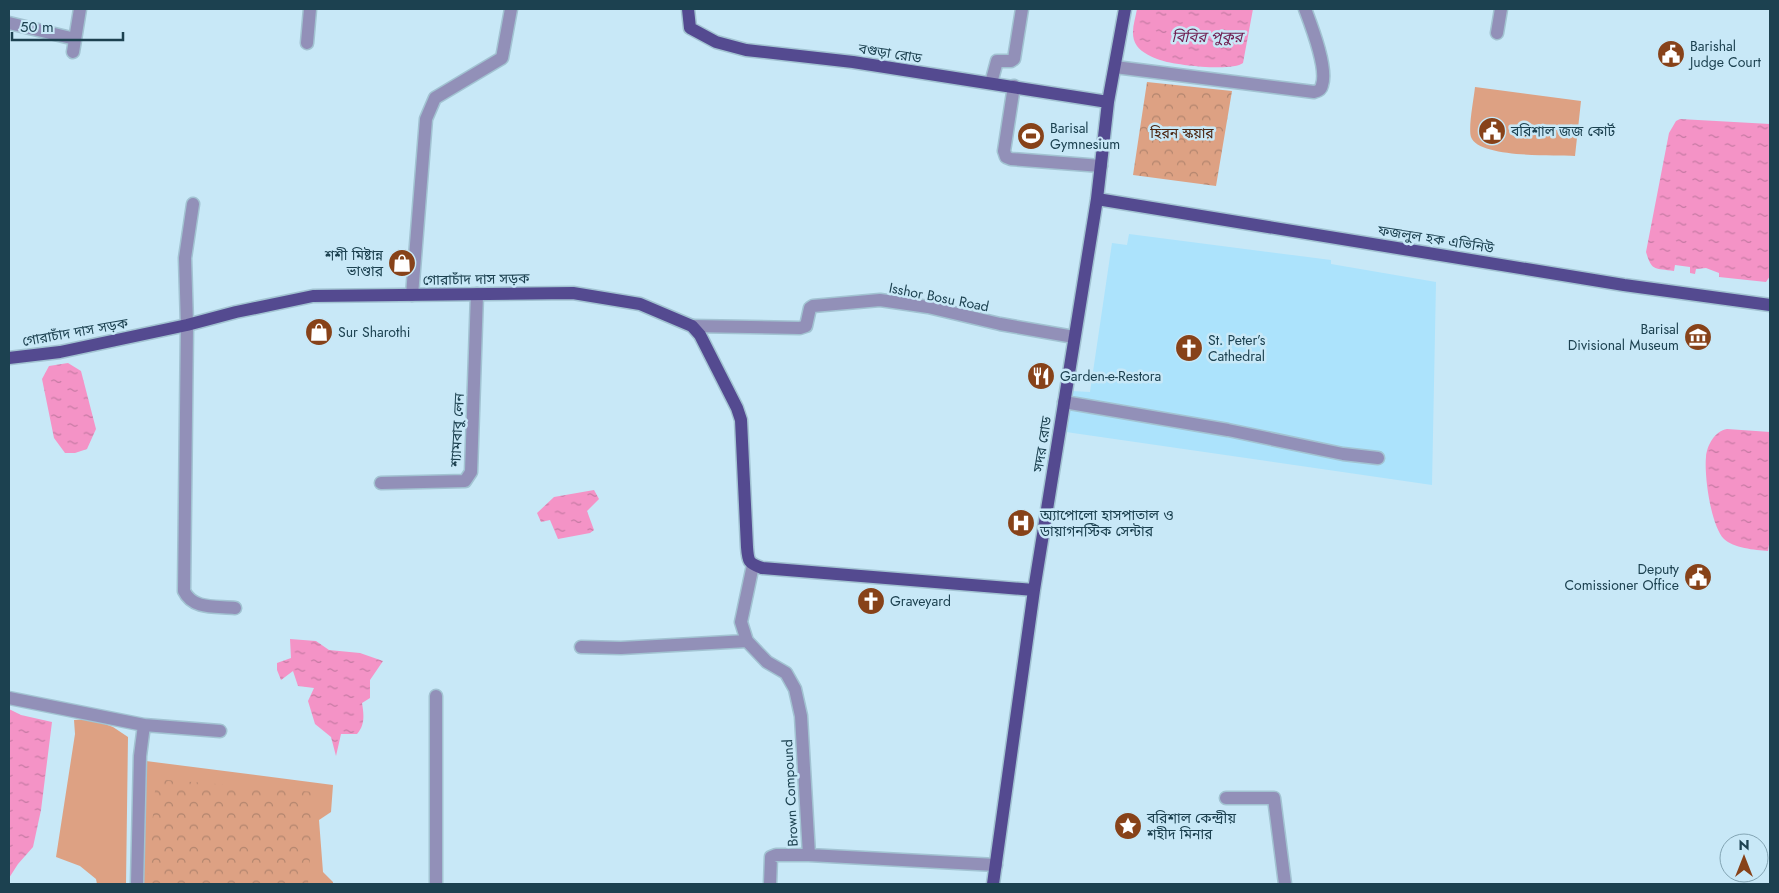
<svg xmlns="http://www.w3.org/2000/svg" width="1779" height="893" font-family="Jost,'Noto Sans Bengali',sans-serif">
<defs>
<pattern id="park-crowns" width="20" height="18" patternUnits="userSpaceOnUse" patternTransform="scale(1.25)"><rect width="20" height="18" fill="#dda183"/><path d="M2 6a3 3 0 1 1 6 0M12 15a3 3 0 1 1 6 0" fill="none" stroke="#b2856e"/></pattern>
<pattern id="water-ripples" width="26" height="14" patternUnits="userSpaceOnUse" patternTransform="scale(1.25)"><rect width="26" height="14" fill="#f493c6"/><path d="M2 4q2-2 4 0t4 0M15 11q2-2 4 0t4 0" fill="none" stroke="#c57aa3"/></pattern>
</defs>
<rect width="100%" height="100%" fill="#c8e8f7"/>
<path fill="#ace3fc" d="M1129,234L1331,260V264L1436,282L1432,485L1066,432L1072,391L1090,392L1112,243L1127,245Z"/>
<path fill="#dda183" d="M1475,87L1581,101L1575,156C1554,155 1478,158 1471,137C1468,128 1474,98 1475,87Z
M91,719L113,727L128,737L126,884H97L96,879L80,866L56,857L75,734L74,720Z
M146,761L333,785L331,812L319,820L323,872L333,882V884H140Z"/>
<path fill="url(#park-crowns)" d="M1147,82L1232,91L1216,186L1133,175Z
M156,779L315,792L308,884H147Z"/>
<path fill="url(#water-ripples)" d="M1137,9H1253L1243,63C1232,72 1174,65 1160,60C1153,58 1141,52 1137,46C1129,35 1135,21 1137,9Z
M1680,119L1770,124V276L1766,282L1719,277V273L1706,268L1696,269L1695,274L1690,273V267L1675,265L1674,271C1655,268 1652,272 1646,252L1669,133L1676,121Z
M68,363L81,371L96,429L87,449L75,453H65L54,438L42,379L49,366Z
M1727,429L1770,432V538L1768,551C1755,550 1733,548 1724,539C1711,526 1704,476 1706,457C1707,445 1715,431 1727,429Z
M594,490L599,499L587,511L594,530L590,533L558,539L550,520L541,522L537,513L554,497Z
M290,639L316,641L329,650L360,653L383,661L370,680V698L362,703C364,715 365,725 357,734H341L336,756L331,737L315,724L308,701L314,688L298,686L293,671L281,680L277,670V663L291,658Z
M9,709L21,715L52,722L41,810L33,847L18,864L9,878Z"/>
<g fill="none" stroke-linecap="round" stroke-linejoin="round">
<g stroke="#a2c3d2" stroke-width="15">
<path id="minor" d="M9,23L75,39
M1497,33L1501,9
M307,43L310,9
M73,52L80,9
M1115,67L1314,92C1318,91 1321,90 1322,85C1328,68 1311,25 1305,9
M991,83L997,61H1011L1014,59L1022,9
M1014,86L1004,151L1006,157L1011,159L1101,166
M193,204L185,258L187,325L184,591C193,610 216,606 235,608
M412,295L426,119L435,98L502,58L511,9
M692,326L800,328L806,326L810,308L813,306L880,300L928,307L1000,324L1074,337
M1064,402L1228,430L1343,454L1378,458
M381,483L465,481L471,472L477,294
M753,565L741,622L747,641L767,662L786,673L795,689L801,716L809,855
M581,647L621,648L747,641
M436,696V884
M9,698L144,725L140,756L137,884
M144,725L220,731
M1226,798H1274L1285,884
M770,884L771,857L776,855H809L996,865"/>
</g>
<g stroke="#a2c3d2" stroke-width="15">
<path id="major" d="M688,9L690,28L716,42L746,50L853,62L1108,102
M1097,199L1624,285L1770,305
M9,358L60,352L187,325L236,312L313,296L573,293L640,304L692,326L700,335L737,408L741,420L747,547C748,561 748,563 762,568L1034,590
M993,884L1034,590L1097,199L1108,102L1125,9"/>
</g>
<use href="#minor" stroke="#9290b8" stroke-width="12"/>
<use href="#major" stroke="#544a90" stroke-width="12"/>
</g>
<defs>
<g id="civic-disc" transform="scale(1.4375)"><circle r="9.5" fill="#874219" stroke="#c8e8f7"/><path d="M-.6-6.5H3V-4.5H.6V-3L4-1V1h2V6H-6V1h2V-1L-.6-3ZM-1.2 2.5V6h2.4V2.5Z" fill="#fff"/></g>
<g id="stadium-disc" transform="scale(1.4375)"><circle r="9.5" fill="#874219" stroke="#c8e8f7"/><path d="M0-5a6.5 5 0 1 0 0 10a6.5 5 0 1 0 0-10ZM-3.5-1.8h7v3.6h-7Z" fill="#fff"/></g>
<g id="shop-disc" transform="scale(1.4375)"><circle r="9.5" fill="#874219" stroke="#c8e8f7"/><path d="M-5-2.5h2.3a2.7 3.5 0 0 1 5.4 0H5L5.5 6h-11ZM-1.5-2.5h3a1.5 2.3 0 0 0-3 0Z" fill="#fff"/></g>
<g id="museum-disc" transform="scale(1.4375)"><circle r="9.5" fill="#874219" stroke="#c8e8f7"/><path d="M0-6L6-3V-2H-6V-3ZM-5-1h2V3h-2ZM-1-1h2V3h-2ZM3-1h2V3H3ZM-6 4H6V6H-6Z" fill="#fff"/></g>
<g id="church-disc" transform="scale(1.4375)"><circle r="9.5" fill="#874219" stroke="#c8e8f7"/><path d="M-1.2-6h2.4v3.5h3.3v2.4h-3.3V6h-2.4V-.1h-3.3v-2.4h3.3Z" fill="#fff"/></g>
<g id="restaurant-disc" transform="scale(1.4375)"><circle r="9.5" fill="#874219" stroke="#c8e8f7"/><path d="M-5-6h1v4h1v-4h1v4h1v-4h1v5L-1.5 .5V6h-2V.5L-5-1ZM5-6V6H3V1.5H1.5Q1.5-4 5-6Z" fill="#fff"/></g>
<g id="hospital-disc" transform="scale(1.4375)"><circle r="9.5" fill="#874219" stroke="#c8e8f7"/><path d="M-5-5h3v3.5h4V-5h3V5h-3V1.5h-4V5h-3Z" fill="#fff"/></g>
<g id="sight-disc" transform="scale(1.4375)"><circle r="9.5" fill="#874219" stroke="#c8e8f7"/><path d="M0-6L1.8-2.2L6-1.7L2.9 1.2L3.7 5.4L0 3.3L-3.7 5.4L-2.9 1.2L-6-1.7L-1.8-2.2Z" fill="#fff"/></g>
</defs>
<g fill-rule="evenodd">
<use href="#civic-disc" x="1671" y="54"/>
<use href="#civic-disc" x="1492" y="131"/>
<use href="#stadium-disc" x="1031" y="136"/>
<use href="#shop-disc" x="402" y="263"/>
<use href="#shop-disc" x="319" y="332"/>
<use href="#museum-disc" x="1698" y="337"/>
<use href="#church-disc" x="1189" y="348"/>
<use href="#restaurant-disc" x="1041" y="376"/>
<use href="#hospital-disc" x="1021" y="523"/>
<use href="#civic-disc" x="1698" y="577"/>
<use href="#church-disc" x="871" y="601"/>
<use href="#sight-disc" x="1128" y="826"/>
</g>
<g text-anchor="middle" stroke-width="5" stroke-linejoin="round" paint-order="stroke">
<g font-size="14" fill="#1c4150" stroke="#c8e8f7" text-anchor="start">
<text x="1690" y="51">Barishal<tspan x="1690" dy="16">Judge Court</tspan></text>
<text x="1050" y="133">Barisal<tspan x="1050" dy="16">Gymnesium</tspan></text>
<text x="1511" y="136">বরিশাল জজ কোর্ট</text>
<text x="383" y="260" text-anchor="end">শশী মিষ্টান্ন<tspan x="383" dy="16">ভাণ্ডার</tspan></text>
<text x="1679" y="334" text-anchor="end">Barisal<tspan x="1679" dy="16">Divisional Museum</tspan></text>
<text x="338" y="337">Sur Sharothi</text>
<text x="1208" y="345">St. Peter’s<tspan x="1208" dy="16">Cathedral</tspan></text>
<text x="1060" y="381">Garden-e-Restora</text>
<text x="1040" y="520">অ্যাপোলো হাসপাতাল ও<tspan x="1040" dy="16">ডায়াগনস্টিক সেন্টার</tspan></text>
<text x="1679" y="574" text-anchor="end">Deputy<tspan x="1679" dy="16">Comissioner Office</tspan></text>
<text x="890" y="606">Graveyard</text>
<text x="1147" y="823">বরিশাল কেন্দ্রীয়<tspan x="1147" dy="16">শহীদ মিনার</tspan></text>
</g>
<g font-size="14" fill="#1c4150" stroke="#c8e8f7">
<text transform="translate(890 53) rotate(9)" y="5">বগুড়া রোড</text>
<text transform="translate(1436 239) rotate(9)" y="5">ফজলুল হক এভিনিউ</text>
<text transform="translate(476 279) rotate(-1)" y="5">গোরাচাঁদ দাস সড়ক</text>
<text transform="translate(939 297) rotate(11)" y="5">Isshor Bosu Road</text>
<text transform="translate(75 332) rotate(-10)" y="5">গোরাচাঁদ দাস সড়ক</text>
<text transform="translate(457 430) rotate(-87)" y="5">শ্যামবাবু লেন</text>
<text transform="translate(1042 444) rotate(-81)" y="5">সদর রোড</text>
<text transform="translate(790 793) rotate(-93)" y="5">Brown Compound</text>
</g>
<g font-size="14" fill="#4a2410" stroke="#c8e8f7">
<text x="1182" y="138">হিরন স্কয়ার</text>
</g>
<g font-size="15" font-style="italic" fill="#6e1a4d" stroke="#c8e8f7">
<text x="1207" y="42">বিবির পুকুর</text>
</g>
</g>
<rect width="1779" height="893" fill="none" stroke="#1c4150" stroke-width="20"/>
<g transform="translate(1744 858)"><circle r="24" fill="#c8e8f7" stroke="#83a5b4"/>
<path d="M0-4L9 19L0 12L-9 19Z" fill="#874219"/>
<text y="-8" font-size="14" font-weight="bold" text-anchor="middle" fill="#1c4150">N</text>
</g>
<path d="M12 32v8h111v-8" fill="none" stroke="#1c4150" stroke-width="2.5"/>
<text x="20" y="32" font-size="15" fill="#1c4150" stroke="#c8e8f7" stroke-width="4" paint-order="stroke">50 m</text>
</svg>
